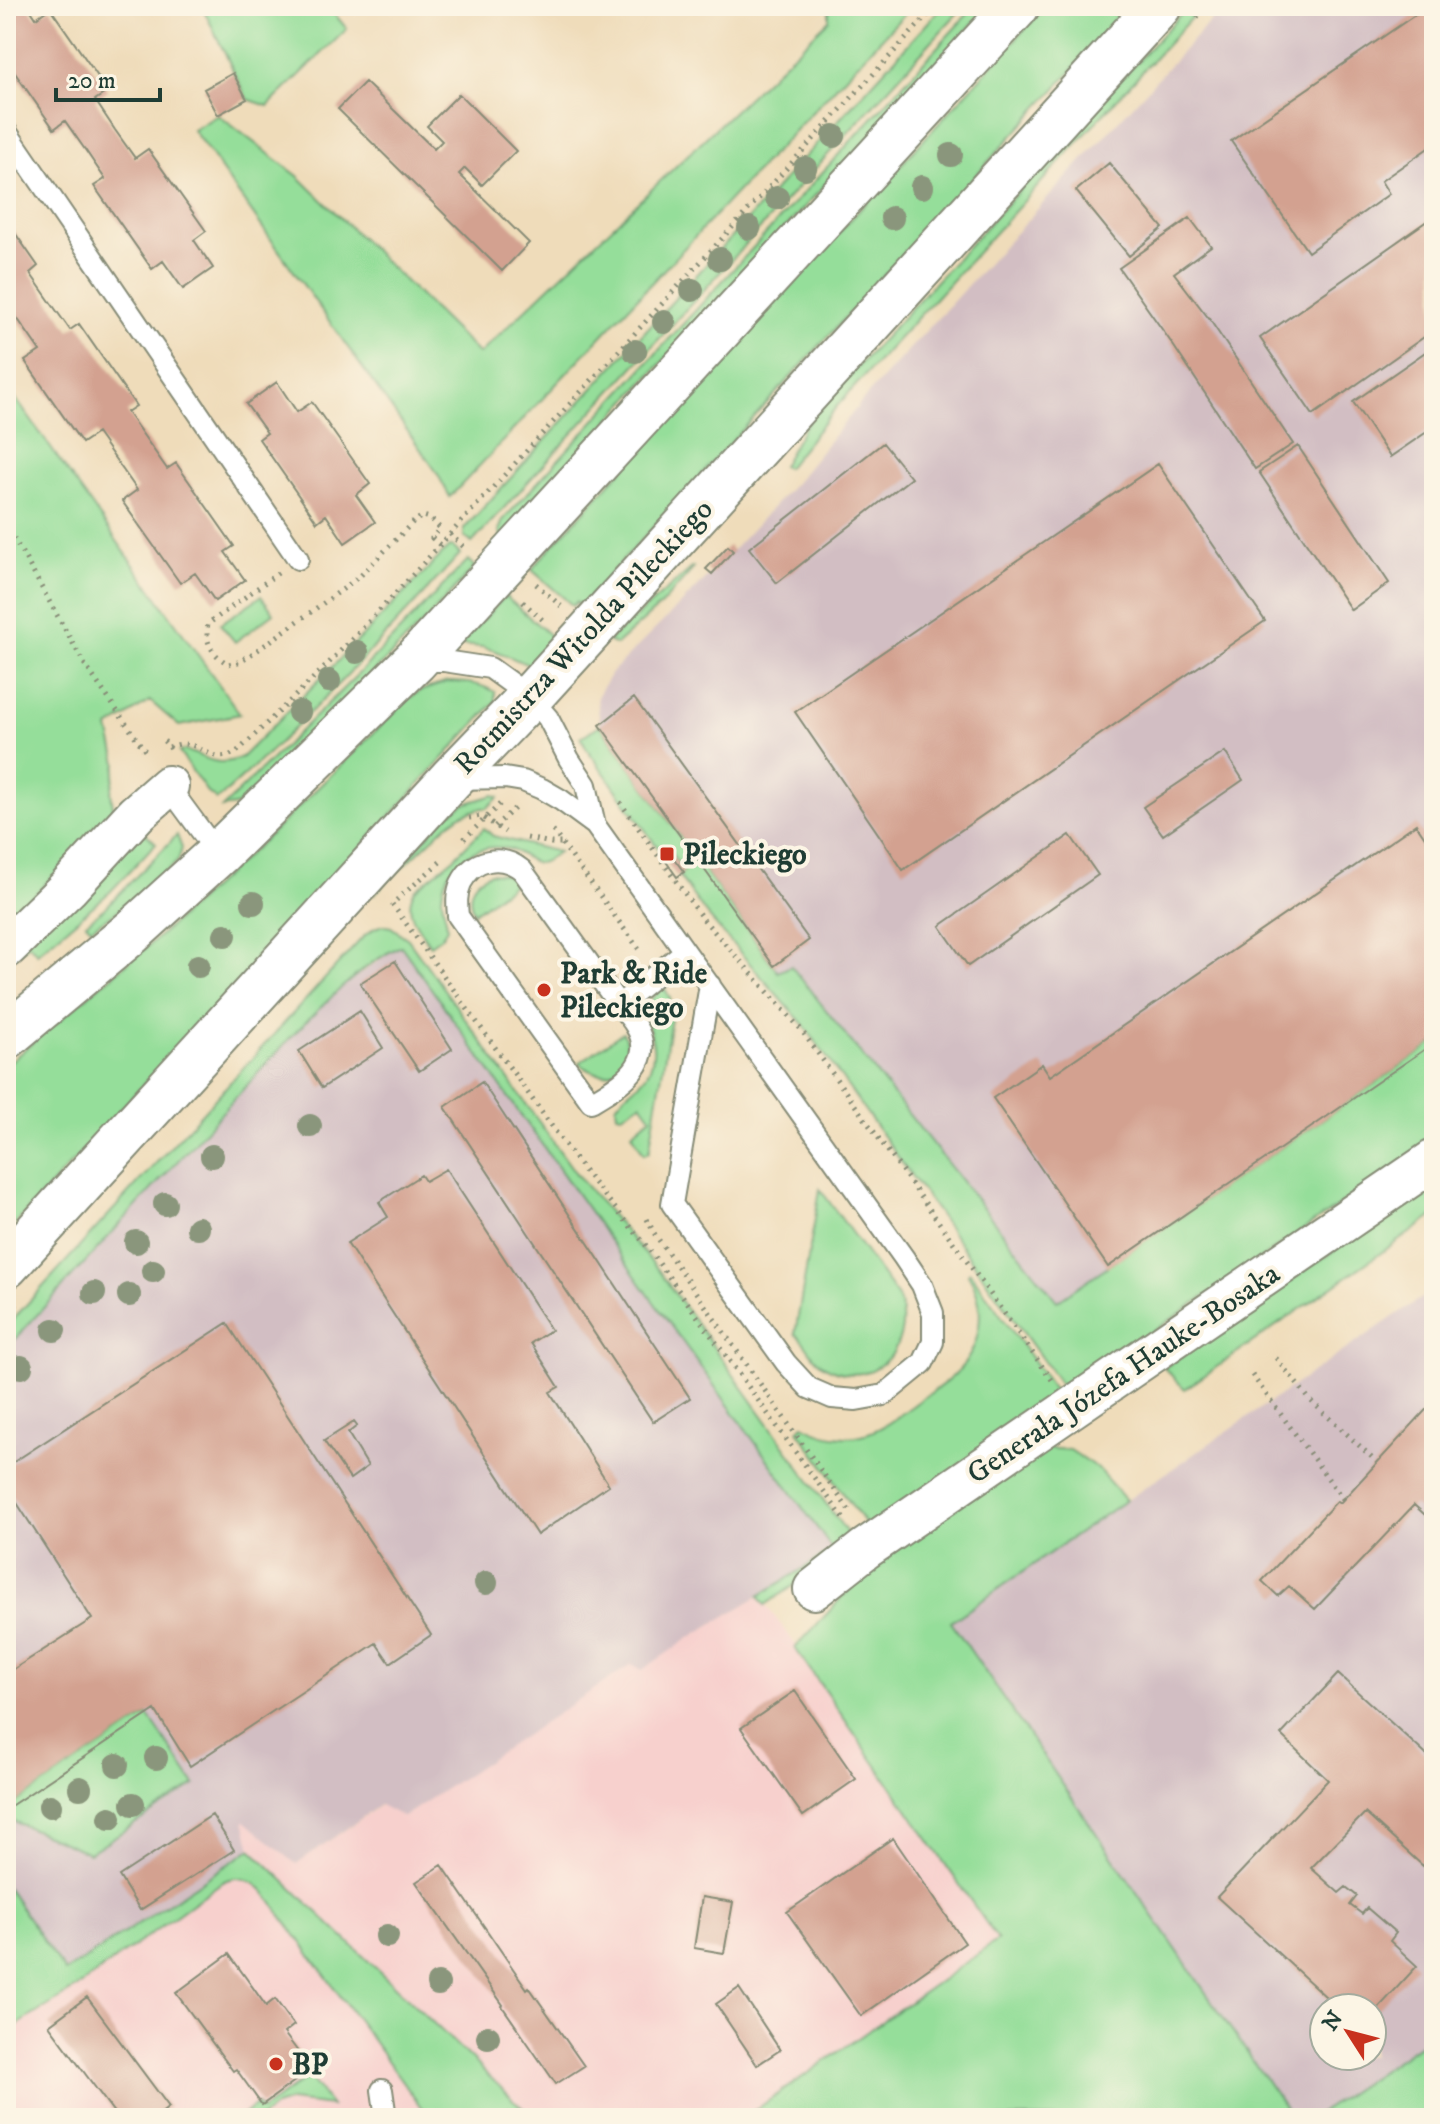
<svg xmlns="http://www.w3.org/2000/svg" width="1440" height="2124" font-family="'IM FELL DW Pica',serif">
<rect width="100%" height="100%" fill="#fcf5e5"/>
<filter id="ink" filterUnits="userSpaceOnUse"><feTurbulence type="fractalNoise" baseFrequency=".0125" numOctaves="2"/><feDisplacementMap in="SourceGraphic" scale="16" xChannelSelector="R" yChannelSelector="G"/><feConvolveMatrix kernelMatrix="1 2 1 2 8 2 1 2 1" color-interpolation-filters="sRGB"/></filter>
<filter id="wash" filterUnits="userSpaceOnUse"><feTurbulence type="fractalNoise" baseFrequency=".006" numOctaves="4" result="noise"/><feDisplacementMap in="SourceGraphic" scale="32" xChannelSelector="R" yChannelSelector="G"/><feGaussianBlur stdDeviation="1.8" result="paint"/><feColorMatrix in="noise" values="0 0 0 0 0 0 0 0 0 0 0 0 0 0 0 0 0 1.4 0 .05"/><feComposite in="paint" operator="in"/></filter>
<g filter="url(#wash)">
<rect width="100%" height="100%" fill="#efdcba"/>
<path fill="#f7d0cd" d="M759,1596L788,1634L998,1940L744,2118H533L255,1853L439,2118H6V2032L75,1989L244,1819L296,1864L381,1805L403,1817L632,1663L642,1669L697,1633Z"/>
<path fill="#d2bec3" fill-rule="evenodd" d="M1224,6H1434V1043L1057,1301L792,966L778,973L600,725L597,697L611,673L698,587L795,483L869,393Z
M401,946L648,1294L834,1551L697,1633L642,1670L632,1664L403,1817L380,1805L296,1864L244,1820L251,1849L64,1972L6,1886V1349L290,1038L333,995L353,979L392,951Z
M1434,1289V2035L1312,2118H1292L951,1621ZM1324,2008H1372V2056H1324Z"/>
<path fill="#95de9a" stroke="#5a8e67" stroke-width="2" d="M202,6H328L347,29L268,106L247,99Z
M829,6H912L450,497L436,471L193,130L218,115L298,176L479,354L829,20Z
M943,6H964L472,543L464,536V529Z
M975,6H989L502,537L499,531L503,520Z
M1046,6H1131L581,606L576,602L573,606L532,570L535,565Z
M1188,6H1202L837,406L787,468L782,466L804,427L818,410Z
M6,385L240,714L179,726L150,701L109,728L117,763L111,792L114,814L6,924Z
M449,547H453L460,554C383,639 303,724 217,800L207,792L179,752L185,750C208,759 218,768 242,757L346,653Z
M468,560L475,567L427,619L245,800L235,806L222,808L362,670Z
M693,567L694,568L661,605L618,643L616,645L608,641Z
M261,596L274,613L235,642L220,624Z
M505,596L552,637L530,663L526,664L496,651L482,647L460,645Z
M448,682C464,682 480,683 495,692V702L6,1234V1065L156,939L275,830L407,700L420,691Z
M600,725L778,972L791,966L1057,1301L1434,1043V1141L1065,1391L803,1024L706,914L679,876L684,871L667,848L661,852L587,749L581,737Z
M494,795L499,797L487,808H482L461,815L447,825L373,895L445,817L464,804Z
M139,827L156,843L110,892L37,953L29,944L6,964L12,970L6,976V961Z
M484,828L493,836L558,852C552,856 545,864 536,863C527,861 519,851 509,849C476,841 444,864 442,897C442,908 447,917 447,928L441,937L430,945C418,927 402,911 415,890L454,858Z
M177,835L182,848L178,861L135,900L91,928L86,923L107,906Z
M490,873L504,874L516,882L474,913C466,895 471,881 490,873Z
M383,925L391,927L408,939L577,1175L656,1267L855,1544L765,1605L759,1596L833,1550L648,1294L401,946C360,965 322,1006 290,1038L6,1349V1327L364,936L375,928Z
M664,987L670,998L672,1013L649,1152L644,1154L632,1133L651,1117L641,1103L622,1115L617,1114L616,1106C624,1090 643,1086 650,1068C664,1032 626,1015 664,987Z
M623,1032C638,1066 606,1088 579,1063Z
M1434,1181V1216L1185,1389L1164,1368Z
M820,1189L898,1297C915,1342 879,1389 831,1369C809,1360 810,1344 795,1334Z
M970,1272L1062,1401L871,1532L798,1430L803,1425C821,1435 842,1440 862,1435C883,1430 898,1416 915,1404C928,1394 943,1386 954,1375C982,1349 988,1305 968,1274Z
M1044,1448L1070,1450L1097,1468L1126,1500L951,1622L1292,2118H744L998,1940L795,1648L862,1576L890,1552Z
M148,1715L195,1785L89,1853L6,1818V1809Z
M251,1849L533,2118H429L263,1890C250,1879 238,1874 222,1882L75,1989L6,2032V1886L65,1972Z
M1434,2035V2118H1312Z
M309,2076L331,2106L290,2101L276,2106L261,2118H239L257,2104L262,2110Z"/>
<g id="blocks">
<path fill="#d3a190" d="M6,6H28L36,18L50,8L108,91L95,100L115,130L135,158L148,149L206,231L194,240L213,268L183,289L163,261L152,269L94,186L105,179L86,151L65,121L54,129L6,60Z
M1428,6H1434V144L1381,181L1389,194L1308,252L1231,141Z
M233,73L247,99L218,115L204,89Z
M365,82L434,149L442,141L427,126L459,94L516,151L482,185L465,168L459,174L529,243L502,271L338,109Z
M1109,163L1163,228L1129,256L1076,191Z
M1434,216V330L1313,415L1260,338Z
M1190,218L1211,246L1174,273L1210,320L1293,444L1255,469L1173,345L1119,268Z
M6,220L38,266L30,273L70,330L79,324L136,406L127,412L167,469L176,463L234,546L225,552L245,580L215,601L195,573L180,583L122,501L137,490L97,433L82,443L25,361L40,351L6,302Z
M1434,346V427L1390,457L1353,402Z
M277,382L297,412L312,402L370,484L356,495L375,522L345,543L326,515L317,522L259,439L267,433L246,404Z
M883,443L911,478L777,583L749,548Z
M1298,446L1389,583L1351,610L1259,472Z
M1158,464L1265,621L903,870L795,712Z
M728,546L733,551L712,574L706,569Z
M634,698L809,940L774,966L600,725Z
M1225,752L1243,780L1163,835L1143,807Z
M1416,824L1434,851V1043L1108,1267L993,1098L1042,1064L1050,1076Z
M1070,835L1098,875L968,966L940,926Z
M666,848L684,872L677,877L660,853Z
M395,961L452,1049L419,1071L360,983Z
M360,1011L383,1048L322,1088L299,1051Z
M482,1082L690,1398L653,1422L445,1107Z
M446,1169L551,1330L531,1343L559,1387L550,1392L609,1485L537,1535L347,1243L388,1217L379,1202L421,1175L425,1181Z
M227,1323L431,1635L390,1663L376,1643L190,1766L155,1710L6,1809V1674L92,1619L6,1486V1467Z
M1434,1401V1523L1414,1505L1315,1609L1289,1586L1278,1596L1262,1581L1337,1501L1340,1503Z
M354,1422L357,1426L348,1433L368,1466L350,1479L324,1441Z
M1338,1674L1434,1762V1854L1423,1866L1365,1813L1311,1868L1339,1893L1346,1887L1357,1896L1350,1905L1362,1914L1367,1908L1396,1933L1390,1941L1417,1966L1372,2015V2008H1338L1217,1897L1328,1780L1281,1735Z
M795,1691L856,1779L803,1816L741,1728Z
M212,1815L234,1850L140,1910L119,1876Z
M893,1838L965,1943L861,2016L787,1912Z
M442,1865L527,1989L529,1987L584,2066L556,2084L502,2006L503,2005L416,1882Z
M702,1897L733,1902L724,1953L694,1948Z
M229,1954L266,2006L275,1999L294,2025L284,2033L311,2069L262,2105L236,2069L233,2071L176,1993Z
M739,1988L780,2050L757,2065L716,2004Z
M87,1997L169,2107L155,2118H118L49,2025Z"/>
</g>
</g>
<g filter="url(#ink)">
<use href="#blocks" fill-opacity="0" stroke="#878c77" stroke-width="2"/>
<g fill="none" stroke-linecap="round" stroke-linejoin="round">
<g stroke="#878c77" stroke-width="24">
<path id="service" d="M6,131L298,559
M418,661H444L490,668L530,697L548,718L569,759L586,785L595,825
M455,779L505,778L523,781L542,789L561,800L595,825L904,1258L922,1285L933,1313V1342L923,1363L884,1395L856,1400L832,1398L809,1388L786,1363L672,1204L710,985
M168,786L218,854
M619,1005L522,870C501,853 473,859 461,883C456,894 457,905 458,916L591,1102C618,1086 659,1063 635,1025C631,1018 625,1012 619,1005L685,951
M382,2090L386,2118"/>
</g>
<g stroke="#878c77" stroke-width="44">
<path id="minor" d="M6,948L68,888L136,814L168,786
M814,1589L865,1549L1434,1160"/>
</g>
<g stroke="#878c77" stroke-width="48">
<path id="secondary" d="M6,1037L132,932L218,854L415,661L1017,6
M6,1266L451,779L530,697L1159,6"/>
</g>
<path stroke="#878c77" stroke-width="5" stroke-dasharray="2 6" stroke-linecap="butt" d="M1197,17L1207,6
M6,524L85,665L148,755
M450,534L466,549
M6,562L10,551L11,536
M278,573L208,624C204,642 212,654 228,664L238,662L255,652L343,589L361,575L414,521L423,516L430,518L440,528L432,538L440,545
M536,584L561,606
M523,602L545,622
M164,741L171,749
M169,747C173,746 178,744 182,744C205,744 214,768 239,750L327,665L394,595L936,6
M620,802L702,918L799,1027L1052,1380
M469,818L481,816L505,832
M495,826L515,808
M553,831L641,952
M527,838L551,843H562
M464,839L500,804
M440,862L392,904L584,1171L645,1244L844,1519
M647,1219L654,1233L851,1513
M6,1316L17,1304
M1276,1358L1311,1401L1377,1462
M1252,1375L1343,1499"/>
<use href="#service" stroke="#fff" stroke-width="20"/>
<use href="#minor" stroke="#fff" stroke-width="40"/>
<use href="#secondary" stroke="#fff" stroke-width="44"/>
</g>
<g fill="#8a967b">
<circle cx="834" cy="136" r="12"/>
<circle cx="951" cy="155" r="12"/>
<circle cx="805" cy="168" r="12"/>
<circle cx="922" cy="187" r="12"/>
<circle cx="777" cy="198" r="12"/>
<circle cx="892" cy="218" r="12"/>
<circle cx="749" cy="228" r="12"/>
<circle cx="720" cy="259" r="12"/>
<circle cx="692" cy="290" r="12"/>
<circle cx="664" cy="322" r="12"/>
<circle cx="635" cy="351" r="12"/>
<circle cx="357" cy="652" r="12"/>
<circle cx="329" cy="681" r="12"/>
<circle cx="299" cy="712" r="12"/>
<circle cx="253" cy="903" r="12"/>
<circle cx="225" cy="935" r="12"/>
<circle cx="198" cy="966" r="12"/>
<circle cx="310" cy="1126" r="12"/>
<circle cx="212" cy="1156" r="12"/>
<circle cx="165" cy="1204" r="12"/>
<circle cx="198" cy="1228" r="12"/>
<circle cx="136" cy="1242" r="12"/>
<circle cx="153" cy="1271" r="12"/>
<circle cx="94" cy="1293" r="12"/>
<circle cx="129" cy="1295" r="12"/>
<circle cx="54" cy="1330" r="12"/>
<circle cx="21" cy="1367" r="12"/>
<circle cx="486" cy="1583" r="12"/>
<circle cx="156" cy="1758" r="12"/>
<circle cx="117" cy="1765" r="12"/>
<circle cx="80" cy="1788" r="12"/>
<circle cx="133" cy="1804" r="12"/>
<circle cx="50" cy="1806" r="12"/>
<circle cx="110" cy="1818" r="12"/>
<circle cx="387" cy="1936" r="12"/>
<circle cx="438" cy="1984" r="12"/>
<circle cx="488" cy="2037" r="12"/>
</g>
</g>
<g fill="#c8321e" stroke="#fcf5e5" stroke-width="3">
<rect x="659" y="846" width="16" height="16" rx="4"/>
<circle cx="544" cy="990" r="8"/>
<circle cx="276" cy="2064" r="8"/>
</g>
<g text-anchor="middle" stroke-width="8" stroke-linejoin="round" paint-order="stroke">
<g font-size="30" fill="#1f3d34" stroke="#fcf5e5">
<text transform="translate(583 636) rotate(-47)" y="10">Rotmistrza Witolda Pileckiego</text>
<text transform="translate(1123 1373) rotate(-34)" y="10">Generała Józefa Hauke-Bosaka</text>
</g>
<g font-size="30" font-weight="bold" fill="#1f3d34" stroke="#fcf5e5" text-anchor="start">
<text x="683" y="864">Pileckiego</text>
<text x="560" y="983">Park &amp; Ride<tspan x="560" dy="34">Pileckiego</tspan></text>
<text x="292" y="2074">BP</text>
</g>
</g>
<rect width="1440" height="2124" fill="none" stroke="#fcf5e5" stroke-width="32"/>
<g transform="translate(1348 2032) rotate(306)"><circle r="38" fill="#fcf5e5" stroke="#a4ab9e" stroke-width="2"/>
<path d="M0-6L14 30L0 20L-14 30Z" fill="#c8321e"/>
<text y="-12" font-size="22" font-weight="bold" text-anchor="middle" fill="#1f3d34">N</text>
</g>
<path d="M56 88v12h104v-12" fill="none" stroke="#1f3d34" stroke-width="4"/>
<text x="68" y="88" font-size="24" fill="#1f3d34" stroke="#fcf5e5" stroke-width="6" paint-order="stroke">20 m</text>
</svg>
